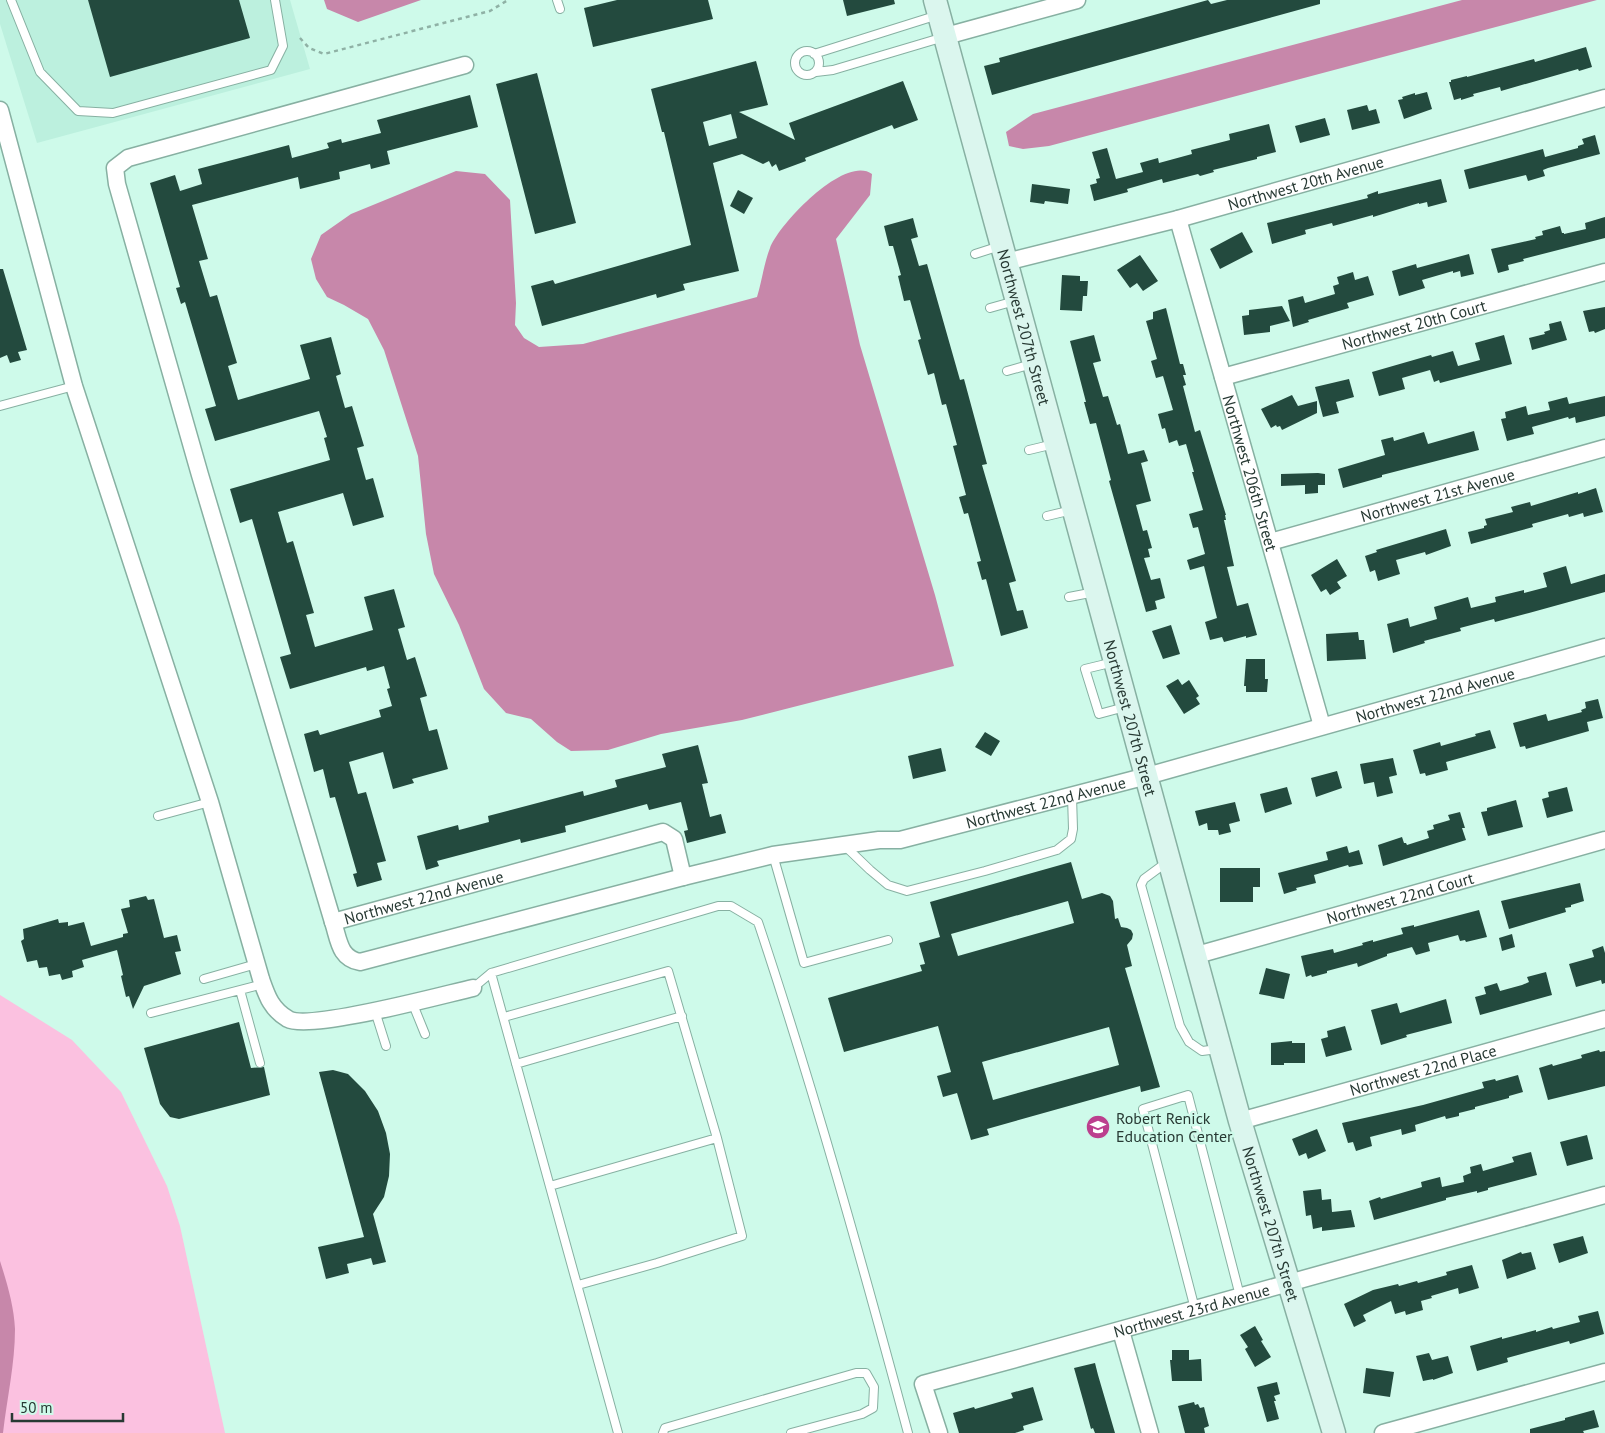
<svg xmlns="http://www.w3.org/2000/svg" width="1605" height="1433" font-family="'PT Sans',sans-serif">
<rect width="100%" height="100%" fill="#cefaea"/>
<path fill="#bcf0de" d="M0,0H290L310,69L37,143L0,24Z"/>
<path fill="#fbc1e0" d="M0,995L72,1040L121,1092L167,1186L180,1226L225,1433H0Z"/>
<path fill="#c787aa" d="M324,0H421L358,22L327,9Z
M1462,0H1597L1049,146L1023,149L1009,146L1006,132L1033,114Z
M456,171L485,174L510,200L516,303L515,325L524,338L539,347L583,344L757,297C762,281 764,263 770,248C779,224 845,154 872,174L870,195L836,239L860,345L935,595L954,666L742,720L661,734L608,750L571,751L557,742L531,719L506,713L484,689L459,625L434,574L426,534L418,456L384,350L368,319L344,305L327,297L316,279L311,259L321,235L351,214Z
M0,1261C7,1283 14,1306 15,1329C15,1364 7,1398 3,1433H0Z"/>
<path fill="#234a3e" fill-rule="evenodd" d="M88,0H239L250,38L110,77Z
M617,0H708L713,19L593,47L584,8Z
M843,0H894L895,4L847,16Z
M1208,0L1211,4L1227,0H1320V4L992,95L984,66L1000,62L999,58Z
M1586,47L1592,67L1579,71L1578,69L1501,91L1500,87L1473,94L1474,96L1461,100V98L1454,100L1449,82H1451V80L1467,76V77L1534,59L1535,62Z
M756,61L768,105L739,112L795,140L789,123L903,81L918,120L894,129L892,125L805,158L806,161L779,171L776,164L772,167L769,161L763,164L742,154L713,163L739,271L683,284L685,290L657,298L656,294L542,326L531,286L553,280L555,284L691,245L664,132H662L651,89ZM731,114L737,138L709,146L703,122Z
M537,73L576,223L535,234L496,84Z
M1427,92L1432,109L1404,119L1398,100L1403,99L1402,97L1415,93V95Z
M470,95L478,127L387,151L390,164L371,169L370,164L339,172L340,179L300,189L298,177L192,205L208,259L199,261L210,297L217,295L237,363L228,366L238,400L310,379L300,345L331,337L341,374L336,376L345,408L352,406L364,446L357,448L366,480L373,478L384,517L353,526L343,493L278,512L287,543L293,541L314,613L306,615L315,647L373,630L364,597L394,589L405,627L398,629L407,660L415,657L427,696L420,698L429,731L437,729L448,769L412,779L414,783L393,789L383,752L349,762L358,794L366,792L386,861L377,863L382,880L357,887L353,874L357,873L335,797L330,798L323,769L314,772L304,734L318,730L320,735L381,717L379,710L392,706L387,689L390,688L384,666L367,671L366,667L290,689L280,657L291,654L252,519L240,523L230,489L330,460L324,438L327,437L319,411L215,441L205,409L216,406L185,302L181,304L176,288L180,287L150,183L175,175L180,191L202,184L198,169L289,145L292,158L329,148L327,143L341,139L342,143L381,133L377,120Z
M1367,105L1369,111L1376,109L1380,123L1352,130L1347,110Z
M1325,118L1330,135L1300,143L1295,126Z
M1269,124L1276,152L1257,157V159L1213,170L1214,172L1200,176L1198,174L1163,183L1162,179L1127,189L1128,192L1094,201L1090,185L1097,183L1096,179L1100,178L1092,152L1107,148L1116,179L1143,172L1140,163L1158,158L1159,163L1192,154L1191,150L1230,140L1229,134Z
M1595,135L1600,154L1548,168L1543,170L1545,176L1528,181L1526,175L1469,189L1464,170L1543,149L1545,157L1578,148V146L1584,144L1582,139Z
M1441,179L1447,202L1428,207L1427,202L1419,204V203L1373,217V215L1333,226L1332,223L1305,230L1306,234L1272,244L1267,223L1368,198L1367,195L1378,191V194Z
M1032,184L1070,189L1068,204L1045,201L1044,204L1030,202Z
M738,190L753,198L744,214L730,206Z
M1605,217V238L1523,259L1524,261L1508,265L1509,270L1498,273L1491,249L1536,239L1535,237L1543,235L1542,231L1560,226L1562,233H1564V234L1586,229L1585,223Z
M913,218L918,237L911,239L919,266L927,264L960,380L964,379L987,464L982,465L1016,581L1009,583L1017,611L1023,610L1028,628L1001,636L986,579L982,580L977,562L981,561L968,513L964,514L959,497L966,495L953,446L957,445L946,404L942,405L934,373L928,375L918,340L921,339L910,300L904,301L898,276L901,275L893,246H889L884,226Z
M1242,232L1253,252L1220,269L1210,249Z
M1469,254L1474,274L1461,277L1460,271L1453,273V271L1422,280L1425,288L1399,296L1392,271L1416,264L1417,268Z
M1140,255L1158,281L1143,291L1137,283L1130,288L1117,270Z
M0,269H3L27,350L18,352L21,360L10,363L7,355L0,358Z
M1353,272L1355,280L1368,276L1374,295L1347,303L1349,308L1308,320L1309,322L1293,327L1288,300L1303,296L1305,303L1335,294L1333,286L1339,284L1337,277Z
M1062,275L1080,276V281H1088L1087,296H1083L1082,311L1060,310Z
M1282,306L1290,321L1270,326V332L1244,335L1242,316L1249,315V310Z
M1605,307V329L1595,333L1594,331L1589,332L1583,311Z
M1166,308L1180,364H1183L1186,375H1183L1186,385L1183,386L1195,432L1200,430L1226,515H1225L1226,520H1224L1234,566L1227,567L1237,606L1248,603L1257,635L1246,638V636L1224,642L1222,637L1210,640L1205,622L1217,618L1204,566L1190,570L1187,560L1205,554L1198,527L1193,528L1189,514L1203,510L1192,472H1194L1186,444L1179,446L1177,440L1169,443L1165,428L1162,429L1158,414L1173,410L1163,376L1156,378L1151,361L1157,359L1146,321L1153,319V312Z
M1561,321L1567,340L1532,350L1529,338L1545,334L1544,332L1550,330L1549,324Z
M1094,335L1101,361L1093,363L1103,397L1108,396L1117,425L1120,424L1128,454L1144,450L1148,461L1141,463L1151,501L1136,505L1143,531L1147,530L1152,548L1148,549L1150,557L1144,558L1151,580L1160,578L1165,598L1155,601L1157,609L1146,612L1109,481L1111,480L1096,423L1090,424L1084,402H1086L1070,341Z
M1504,335L1512,364L1440,383L1439,380L1434,382L1430,370L1402,378L1405,389L1379,396L1372,372L1431,355L1432,357L1453,351L1458,366L1480,360L1475,343Z
M1349,379L1354,397L1336,402L1339,413L1323,417L1315,387Z
M1292,395L1298,406L1317,401V413L1282,430L1280,426L1277,427L1276,425L1271,428L1261,409Z
M1605,396V416L1576,423L1575,417L1569,419L1568,417L1532,427L1534,434L1507,441L1501,419L1506,418L1505,412L1526,406L1528,415L1550,410L1548,402L1567,397L1569,404Z
M1474,431L1479,450L1382,475V477L1343,488L1338,469L1385,455L1381,440L1393,437L1394,441L1424,432L1428,444Z
M1318,473L1325,474V485H1318V493L1305,494V485L1281,486V474Z
M1596,488L1603,512L1584,517L1583,513L1569,517L1568,514L1532,524L1533,527L1471,544L1468,532L1484,528V526L1487,525L1485,519L1513,512L1511,507L1530,502L1531,506L1578,492V494Z
M1446,529L1451,546L1426,555L1425,552L1396,560L1400,574L1378,581L1375,570L1370,572L1365,556L1377,552L1376,550Z
M1337,559L1347,576L1337,582L1341,588L1330,595L1326,589L1321,592L1311,575Z
M1566,566L1571,584L1605,574V592L1529,613L1495,622L1494,619L1460,628L1461,631L1424,641L1425,643L1393,653L1387,624L1408,618L1410,627L1437,619L1434,607L1468,597L1471,608L1496,602L1495,597L1524,590V593L1547,587L1543,573Z
M1171,625L1180,654L1163,659L1152,631Z
M1358,632L1359,640H1364L1366,659L1327,661L1326,634Z
M1246,659H1265V679H1268L1267,692H1246V686H1244Z
M1178,679L1182,685L1189,680L1199,696L1196,698L1200,704L1184,714L1166,686Z
M1598,699L1603,718L1587,722L1589,731L1526,749L1525,746L1520,747L1513,723L1546,714L1548,721L1582,712L1581,710L1586,708L1585,702Z
M1490,730L1496,748L1446,762L1448,770L1426,776L1425,773L1420,774L1413,750L1440,742L1441,746L1476,736L1475,734Z
M985,732L1000,741L991,756L975,747Z
M698,745L708,783L702,784L710,817L721,814L726,833L687,843L684,831L688,830L681,802L649,810L647,804L565,826L566,832L521,843L520,839L437,861L439,866L426,870L417,836L458,825L459,830L489,822L488,816L583,791L584,796L617,787L615,780L666,767L662,754Z
M941,748L946,771L913,779L908,756Z
M1393,758L1397,775L1389,777L1393,793L1377,797L1374,782L1364,784L1360,764Z
M1337,771L1342,788L1316,797L1311,778Z
M1287,787L1292,804L1265,813L1260,794Z
M1567,787L1573,811L1547,818L1542,799L1549,797L1548,792Z
M1516,800L1523,827L1488,836L1481,812L1487,811V808Z
M1235,802L1240,821L1229,824L1231,832L1219,835L1218,830H1208L1207,823L1199,826L1195,811Z
M1460,812L1465,828H1462L1466,840L1383,866L1378,845L1402,837L1404,843H1406L1407,845L1429,838L1427,831L1434,829L1433,825L1450,820L1448,815Z
M1347,846L1349,853L1359,850L1363,864L1349,867L1348,865L1314,875L1316,883L1296,888L1297,890L1284,894L1278,873L1328,860L1326,852Z
M1071,862L1082,899L1102,893L1110,896L1113,901L1115,919L1118,918L1121,927L1127,928L1131,930L1133,934L1132,939L1127,945L1132,966L1125,968L1160,1087L1141,1092L1140,1086L987,1129L989,1135L971,1140L957,1093L943,1097L937,1076L951,1072L938,1026L844,1052L828,998L922,971L920,965L925,964L919,943L940,937L930,902ZM1068,901L1074,923L958,956L951,934ZM1109,1027L1119,1065L993,1100L982,1062Z
M1220,868H1260V887H1253V902H1220Z
M1580,883L1584,901L1571,905V907L1565,908L1566,912L1509,929L1501,901Z
M146,896L148,900L154,899L164,938L177,935L181,951L175,952L181,974L144,986L133,1009L129,996L126,997L121,976L123,975L117,950L82,960L84,967L72,971L73,977L62,980L60,974L49,976L47,967L39,968L37,960L27,962L21,941L24,939L23,929L58,919L59,923L68,922V926L84,922L91,946L123,937V934L128,933L121,909L130,907L129,900Z
M1479,910L1487,937L1466,942L1465,940L1460,941L1458,935L1428,943L1430,951L1416,955L1412,947L1387,954V956L1358,967L1357,963L1327,971V973L1312,977L1311,975L1306,977L1301,956L1333,949L1334,953L1363,945L1362,943L1373,940V942L1403,934L1401,928L1414,925V927Z
M1512,934L1515,947L1502,951L1499,938Z
M1603,946L1605,953V983L1602,984L1601,980L1576,987L1569,964L1594,957L1592,950Z
M1266,968L1290,974L1284,999L1259,994Z
M1546,972L1552,995L1480,1015L1475,997L1486,994L1484,987L1497,983L1500,991L1522,985L1529,982L1527,977Z
M1446,999L1452,1023L1406,1035L1407,1037L1381,1045L1371,1010L1397,1003L1400,1013Z
M239,1022L251,1068L264,1067L270,1095L179,1119L170,1117L160,1104L144,1048Z
M1345,1026L1352,1050L1326,1057L1321,1039L1328,1037L1327,1031Z
M1292,1041V1043H1305V1063H1284V1065H1271V1043Z
M1599,1050L1600,1052L1605,1051V1086L1548,1100L1539,1068L1552,1064L1553,1066L1582,1058L1581,1055Z
M333,1070L348,1074L365,1091L378,1111L386,1133L390,1154L389,1176L384,1197L373,1214L386,1262L373,1265L371,1258L347,1264L349,1273L326,1279L318,1247L364,1237L319,1072Z
M1518,1075L1523,1092L1509,1096V1098L1475,1107V1109L1459,1113V1116L1446,1119L1445,1116L1415,1125L1416,1131L1402,1135L1401,1129L1370,1137L1372,1146L1356,1151L1353,1142L1348,1143L1342,1123L1423,1105L1484,1088L1482,1082L1495,1079L1496,1081Z
M1317,1129L1326,1151L1308,1159L1306,1153L1299,1156L1292,1139Z
M1587,1135L1593,1159L1567,1166L1560,1142Z
M1531,1152L1537,1175L1488,1188V1190L1477,1193V1191L1446,1198V1200L1374,1220L1369,1201L1380,1197L1381,1199L1422,1187L1421,1182L1440,1177L1442,1187L1464,1182L1463,1176L1471,1173L1470,1167L1481,1164L1483,1171L1514,1162L1512,1157Z
M1321,1189L1322,1200L1331,1199L1332,1212L1351,1210L1355,1227L1322,1231V1227L1313,1229L1311,1215L1306,1216L1303,1191Z
M1583,1236L1588,1253L1559,1263L1553,1244Z
M1521,1252L1522,1254L1531,1252L1536,1269L1507,1279L1502,1260Z
M1472,1265L1479,1288L1459,1294L1458,1288L1431,1296L1432,1298L1421,1301L1423,1310L1406,1315L1405,1311L1395,1314L1391,1301L1363,1315L1366,1321L1354,1327L1344,1304L1373,1290L1398,1284L1399,1286L1417,1281L1418,1283L1447,1275L1446,1272Z
M1598,1311L1604,1334L1570,1344L1569,1341L1507,1358L1508,1362L1477,1371L1470,1346L1502,1337V1339L1536,1330V1332L1552,1327L1553,1329L1580,1322L1578,1316Z
M1255,1326L1263,1340L1261,1341L1271,1357L1255,1367L1245,1349L1248,1347L1240,1335Z
M1172,1350H1189V1360L1201,1359L1202,1381H1172L1170,1360H1172Z
M1429,1353L1432,1360L1448,1356L1453,1373L1433,1380V1379L1423,1381L1416,1356Z
M1095,1363L1098,1375L1115,1433H1095L1093,1428L1091,1429L1085,1407L1074,1368Z
M1366,1368L1394,1372L1390,1397L1363,1393Z
M1277,1382L1280,1394L1274,1396L1276,1401H1274L1279,1419L1267,1422L1257,1387Z
M1033,1387L1043,1420L1023,1426L1024,1430L1015,1433H959L953,1413L974,1407L975,1409L1013,1398L1011,1393Z
M1194,1402L1195,1405L1198,1404L1200,1408L1204,1407L1209,1426L1204,1428L1205,1433H1185L1178,1406Z
M1594,1410L1599,1427L1583,1431L1584,1433H1530V1429L1565,1420V1418Z"/>
<g fill="none" stroke-linecap="round" stroke-linejoin="round">
<g stroke="#87b0a2" stroke-width="10">
<path id="lane" d="M11,0L40,72L78,111L113,113L271,70L283,46L275,0
M557,0L560,9
M795 63a12 12 0 1 1 24 0a12 12 0 1 1-24 0Z
M814,54L938,15
M816,72L833,70L944,37
M975,254L1000,246
M990,308L1015,301
M1007,371L1032,364
M0,406L74,386
M1029,450L1054,444
M1047,516L1072,510
M1069,597L1095,592
M1114,662L1085,669L1099,714L1125,707
M158,816L210,802
M845,846L870,870L888,885L907,891L985,871L1057,850L1071,839L1073,829L1072,796
M773,855L804,963L888,940
M1167,862L1144,879L1141,885L1180,1026L1189,1042L1202,1051L1218,1049
M204,979L256,964
M473,988L491,973
M240,990L260,1063
M412,1002L425,1034
M375,1011L386,1046
M151,1013L263,984
M504,1017L668,971L717,1138
M516,1064L682,1016
M550,1186L717,1138L742,1236L657,1263L578,1285
M1195,1309L1143,1109L1188,1095L1240,1296
M618,1433L491,973L718,906H731L758,922C814,1090 862,1262 908,1433
M663,1433L665,1428L856,1373H866L874,1387L873,1408L862,1414L791,1433"/>
</g>
<g stroke="#87b0a2" stroke-width="19">
<g id="street">
<path d="M946,36L1077,0"/>
<path id="s1" d="M465,65L128,158L115,168L117,184L200,475L333,922C339,940 339,958 360,962L683,877L773,855L879,840H900L1147,776L1605,647"/>
<path d="M0,110L74,386L210,802L261,979C267,996 271,1009 288,1019C310,1031 442,995 473,988"/>
<path id="s2" d="M1178,219L1322,726"/>
<path id="s3" d="M1006,262L1178,219L1605,98"/>
<path id="s4" d="M1223,377L1605,272"/>
<path id="s5" d="M1270,542L1605,448"/>
<path id="s6" d="M333,922L663,832L674,839L683,877"/>
<path id="s7" d="M1197,955L1605,840"/>
<path id="s8" d="M1240,1121L1605,1019"/>
<path d="M1121,1331L1150,1433"/>
<path id="s9" d="M939,1433L923,1384C1151,1323 1378,1258 1605,1195"/>
<path d="M1383,1433L1605,1372"/>
</g>
</g>
<g stroke="#87b0a2" stroke-width="25">
<g id="secondary">
<path id="s10" d="M935,0L1240,1121L1334,1433"/>
</g>
</g>
<path stroke="#8fb1a5" stroke-width="2.5" stroke-dasharray="4 4" stroke-linecap="butt" d="M300,38L309,48L324,54L490,11L508,0"/>
<use href="#lane" stroke="#fff" stroke-width="8"/>
<use href="#street" stroke="#fff" stroke-width="16"/>
<use href="#secondary" stroke="#dbf6ee" stroke-width="22"/>
</g>
<defs>
<g id="school-disc" transform="scale(1.25)"><circle r="9.5" fill="#bc3f8e" stroke="#cefaea"/><path d="M0-5L7-2L0 1L-7-2ZM-4 1L0 2.5L4 1V4Q0 6-4 4Z" fill="#fff"/></g>
</defs>
<g fill-rule="evenodd">
<use href="#school-disc" x="1098" y="1127"/>
</g>
<g text-anchor="middle" stroke-width="5" stroke-linejoin="round" paint-order="stroke">
<g font-size="16" fill="#273933" stroke="#cefaea">
<text dy="6" stroke="none"><textPath href="#s3" startOffset="310">Northwest 20th Avenue</textPath></text>
<text dy="6" stroke="none"><textPath href="#s4" startOffset="198">Northwest 20th Court</textPath></text>
<text dy="6" stroke="none"><textPath href="#s10" startOffset="339">Northwest 207th Street</textPath></text>
<text dy="6" stroke="none"><textPath href="#s2" startOffset="264">Northwest 206th Street</textPath></text>
<text dy="6" stroke="none"><textPath href="#s5" startOffset="174">Northwest 21st Avenue</textPath></text>
<text dy="6" stroke="none"><textPath href="#s1" startOffset="2312">Northwest 22nd Avenue</textPath></text>
<text dy="6" stroke="none"><textPath href="#s10" startOffset="744">Northwest 207th Street</textPath></text>
<text dy="6" stroke="none"><textPath href="#s1" startOffset="1908">Northwest 22nd Avenue</textPath></text>
<text dy="6" stroke="none"><textPath href="#s6" startOffset="94">Northwest 22nd Avenue</textPath></text>
<text dy="6" stroke="none"><textPath href="#s7" startOffset="211">Northwest 22nd Court</textPath></text>
<text dy="6" stroke="none"><textPath href="#s8" startOffset="190">Northwest 22nd Place</textPath></text>
<text dy="6" stroke="none"><textPath href="#s10" startOffset="1269">Northwest 207th Street</textPath></text>
<text dy="6" stroke="none"><textPath href="#s9" startOffset="330">Northwest 23rd Avenue</textPath></text>
</g>
<g font-size="16" fill="#273933" stroke="#cefaea" text-anchor="start">
<text x="1116" y="1124">Robert Renick<tspan x="1116" dy="18">Education Center</tspan></text>
</g>
</g>
<path d="M12 1413v8h111v-8" fill="none" stroke="#273933" stroke-width="2.5"/>
<text x="20" y="1413" font-size="15" fill="#273933" stroke="#cefaea" stroke-width="4" paint-order="stroke">50 m</text>
</svg>
